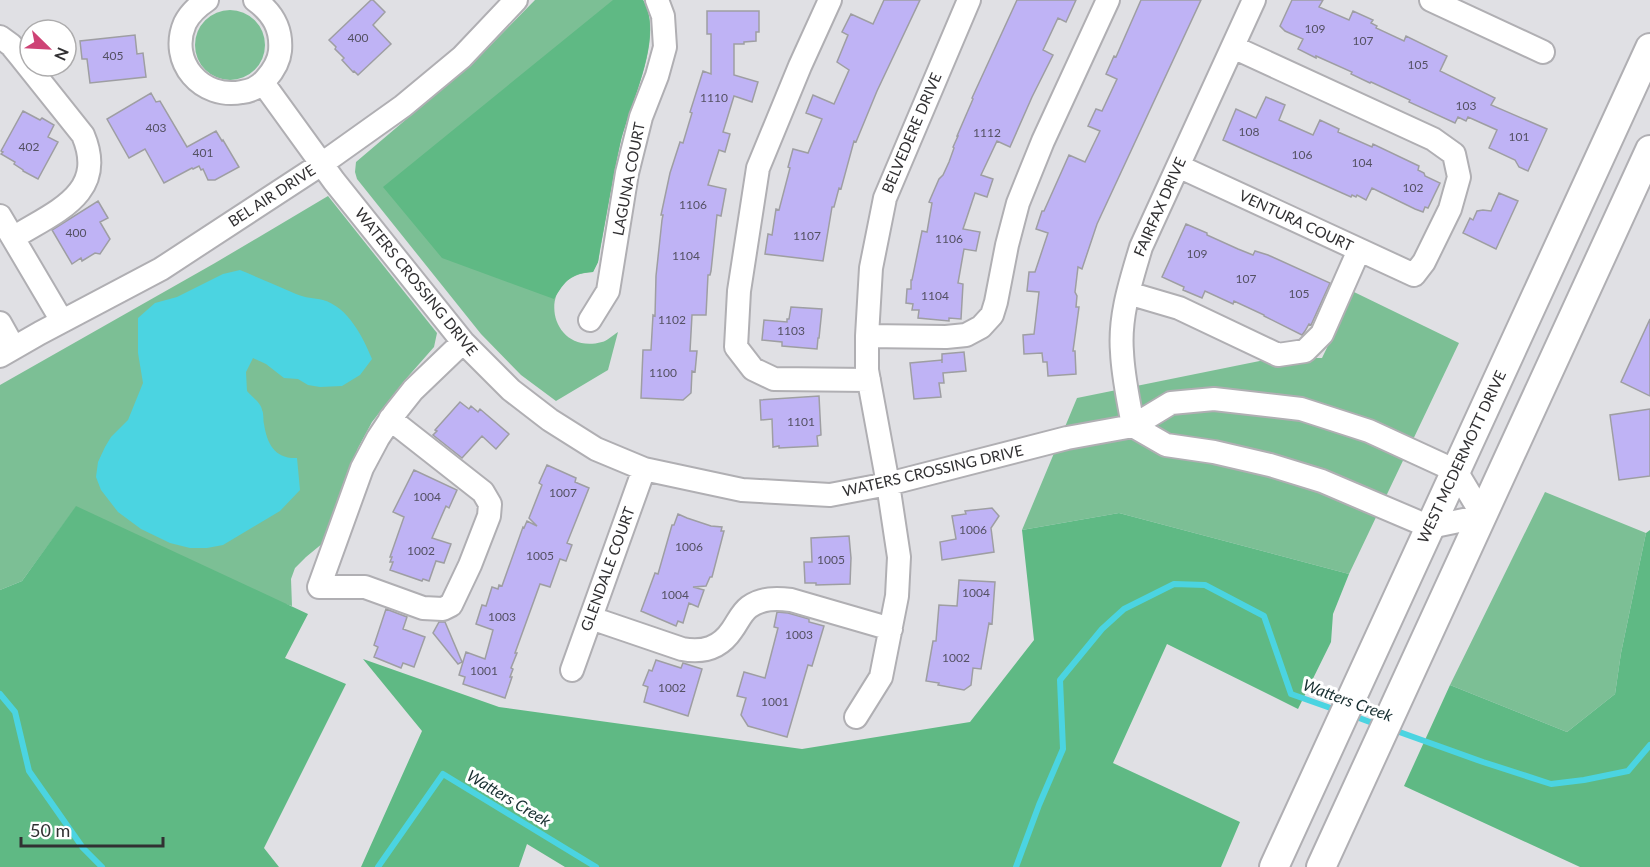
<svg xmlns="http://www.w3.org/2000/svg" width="1650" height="867" font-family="Lato,sans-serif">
<rect width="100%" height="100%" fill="#e0e0e4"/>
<path fill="#7cbf95" d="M535,0H643C666,37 628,107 620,145C612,184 605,223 598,262L593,272C533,275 548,357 602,342C607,341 613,335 618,332L608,370L556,401L521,375L481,334L357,179L355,172L356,162L476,60Z
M195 45a35 35 0 1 1 70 0a35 35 0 1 1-70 0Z
M328,196L437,333L434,347L405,380L372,422L358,448L323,543L306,557L295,568L291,579L292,606L155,568L76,507L22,581L0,590V385L215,263Z
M1354,292L1459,343L1349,574L1119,513L1022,530L1077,398L1275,358H1322Z
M1545,492L1646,533L1621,653L1615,694L1567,732L1450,685Z"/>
<path fill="#5fb984" d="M613,0H643C665,37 629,105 620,144C612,178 607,214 600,249L598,262L593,272C571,273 565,281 554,299L442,258L383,187Z
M76,506L308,614L285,658L346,684L264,848L279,867H0V590L22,581Z
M1119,513L1349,574L1333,614L1331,642L1298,709L1167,644L1113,763L1240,822L1221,867H565L527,844L519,867H361L422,731L363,659L499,707L802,749L970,722L1034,640L1022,530Z
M1650,530V867H1580L1404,786L1450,685L1567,732L1615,694L1621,653L1646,533Z"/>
<path fill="#4bd4e1" d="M240,270C259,278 278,286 296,294C305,298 314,298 323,300C348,307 363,337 372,359L360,375L342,386L320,387L308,385L298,379L284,378L266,364L253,358L246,372L247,391C252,397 261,403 262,410C264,414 263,420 264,424C267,444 275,459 297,458L300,490L280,511L223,545L207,548H190L170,543L141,529L118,512L101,490L96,477L98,462L105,447L111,437L128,420L143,383L138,353V318L155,303L177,297L223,274Z"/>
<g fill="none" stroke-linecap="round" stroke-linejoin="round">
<path stroke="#4bd4e1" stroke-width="6" d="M0,694L15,712L29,771L83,848L102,867
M1351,715L1378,725
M1391,729L1483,762L1551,784L1584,780L1628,771L1650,745
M378,867L443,774L596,867
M1016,867L1039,805L1063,749L1060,680L1102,629L1124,609L1174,584L1205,585L1264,616L1291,694L1339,711"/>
</g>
<path fill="#bfb3f5" stroke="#9e9ea2" stroke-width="1.5" d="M371,0H373L385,12L373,25L391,44L358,75L354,71L353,72L342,60L344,58L335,49L336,47L329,40Z
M884,0H920L877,91L856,142L854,141L841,189L839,188L834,207H832L823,261L765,254L768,234L772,235L776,209L779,210L790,168L788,167L793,149L808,153L822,119L806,113L813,95L834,104L849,70L837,62L848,35L842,32L851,14L873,24Z
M1017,0H1076L1066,22L1058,18L1043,50L1053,55L1032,97L1010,147L997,141L981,175L993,179L987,197L975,193L963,229L980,232L976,251L964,249L958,283L963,284L961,319L949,318V321L918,318L919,310H912L913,304L906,303L907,289H911V280H912L922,231L927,232L932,203L929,202L939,179L943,175L949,162L954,148L953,147L958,136H957L973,99L972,98Z
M1141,0H1201L1097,224L1082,269L1078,267L1075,292L1077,296L1076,307H1079L1073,351H1075L1076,374L1048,376L1047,362H1043L1042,353L1024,354L1023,335L1034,334L1039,292L1027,291L1029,272H1035L1048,233L1036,229L1042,211H1044L1069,155L1085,162L1100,131L1088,126L1096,109L1102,111L1117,79L1106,74L1114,56L1116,57Z
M1292,0H1323L1319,7L1349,20L1353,11L1373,20L1371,23L1377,26L1376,28L1404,41L1406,36L1447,56L1440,71L1495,98L1491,105L1547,129L1528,171L1519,167L1515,160L1489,148L1497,130L1468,117L1466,121L1458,117L1455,123L1409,102L1410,100L1371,82L1370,83L1351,74L1352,72L1316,56V58L1298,49L1303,39L1285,31L1280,26Z
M707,11H759V32H756V41L744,42V44H734V75L758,82L752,102L734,96L723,132L730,134L725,152L719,150L708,185L726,189L721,216L717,215L711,271L710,275H708L706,315H692L690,351H697L695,372L692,371L691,393L683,400L641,398L643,350H651L653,315L655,316L656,276L662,220L663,215H661L670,173L680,142L683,143L692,113L690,112L703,71L711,74V34H707Z
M135,35L137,54L143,53L146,77L90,83L87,59H82L80,41Z
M151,93L156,102L160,101L187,147L216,131L222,141L223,140L239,167L215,180H208L203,169L201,170L199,166L193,169L192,168L164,183L145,149L129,158L107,119Z
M1266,97L1285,105L1279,120L1313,135L1320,120L1339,129L1338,132L1372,147L1373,144L1419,166L1418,170L1424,173L1425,176L1440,183L1428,208L1425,207L1423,212L1415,209L1372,188L1366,200L1357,195L1356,197L1352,195L1351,197L1223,140L1236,109L1256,118Z
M23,111L40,120L42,118L54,125L48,137L58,142L38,179L23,171V170L14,164L15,162L1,154L3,152L1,151Z
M1499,193L1518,201L1496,249L1463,233L1470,218L1473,220L1477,211L1483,210L1491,211Z
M98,201L108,218L100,222L110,239L100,254L95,253L82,261L81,258L72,264L52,230Z
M1186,224L1207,233V235L1238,249L1253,255L1255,251L1268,255L1330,283L1311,325L1309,324L1305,331L1302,335L1264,316V315L1234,301L1233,304L1205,291L1202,298L1183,290L1184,287L1162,277Z
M791,307L822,309L819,338H818L817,349L782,346V342L762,340L764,320L787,322V319H789Z
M1650,319V396L1621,382Z
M964,352L966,371L943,373L944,383H939L941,397L914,399L910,363L942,360V363V354Z
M819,396L821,435L817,436L818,446L779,448V446L773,447L772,419L761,420L760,400Z
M460,402L469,409L471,406L478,412L480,409L509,434L496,449L482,436L462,458L433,435L437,431L435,430Z
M1650,409V476L1619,480L1610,415Z
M547,465L576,478L575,482L589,488L567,543L572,545L566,561L560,559L550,587L540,584L515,653H517L511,668L513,669L510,677H512L505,698L463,684L465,677L459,675L466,652L485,659L493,630L476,624L482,605L486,606L492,587L498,589L499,585L502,586L523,527L524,528L527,521L537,526L529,518L542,485L539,483Z
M414,470L457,490L449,508L446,506L432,538L451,544L444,563L436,561L429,581L423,579L422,581L390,570L393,562H390L392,557H390L404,517L393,512Z
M992,508L999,516L991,528L994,552L942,560L940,542L956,539L952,516L966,514L965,511Z
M678,514L687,518L711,526L722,527L721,531H724L712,577H710L706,586L693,587L704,590L698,607L689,603L683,623L678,621L676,626L641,611L655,573L658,574L672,525H674Z
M849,536L851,558L850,584L816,585V583H805L804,562H812L811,538Z
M959,580L995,582L992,624L989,623L981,669L973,668L971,685L964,690L938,685L939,683L926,681L933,641H936L939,605L957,606Z
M386,609L407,617L403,629L425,637L414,667L403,663L401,668L374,657L378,647L374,645Z
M777,612L788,613L809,619V622L824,626L812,666L808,665L787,737L748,726L741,715L746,698L737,696L744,672L765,678L778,628L774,627Z
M439,622H445L462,662L458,664L433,633Z
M656,660L681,668L683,663L702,669L688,716L644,702L648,687L643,685L649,670L652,671Z"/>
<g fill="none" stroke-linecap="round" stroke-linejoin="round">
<g stroke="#b0afb3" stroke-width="26">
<path id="minor" d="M207,0C198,6 190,13 185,23C168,62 202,100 242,92C251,91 260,86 266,79C273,71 279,62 280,51C282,29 273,13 255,0
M830,0L800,66L758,168L739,291L736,347L753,369L774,379L869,380
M1431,0L1543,52
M0,37L11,45L20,56L83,135C108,194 54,212 13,238
M263,83L334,181L463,342L511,390L550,420L596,449L644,469L742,490L830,495L888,484L1067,438L1133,426L1171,403L1214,399L1301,409L1369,431L1456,471L1483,516L1430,527L1322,481L1270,465L1214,452L1166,445L1133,426
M1178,166L1414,275L1424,262L1450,209L1459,177L1454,154L1433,139L1233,47
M0,216L62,321
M1128,293L1179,308L1278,355L1305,351L1322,334L1359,250
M590,320L608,291L627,173L641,117L657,76L665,47L663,16L657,0
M0,323L14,348
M867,336L946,337L966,335L981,327L992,315L996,302L1007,245L1018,203L1043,141L1108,0
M0,356L40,333L161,269L323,163L403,106L462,57L516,0
M390,419L483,492L490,504L489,516L470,565L451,605L443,609L423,608L365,587H319L362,468L378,438L394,414L413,390L463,342
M1133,426C1129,402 1123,377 1122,352C1119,316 1131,281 1141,247L1254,0
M591,618L682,649C703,653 720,648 732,630C738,622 741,613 749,607C762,598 776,598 791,600L891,629
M572,670L644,469
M856,717L881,677L897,596L899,557L888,484L867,370V336L871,268L885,198L969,0"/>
</g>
<g stroke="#b0afb3" stroke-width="32">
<path id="major" d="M1274,867L1650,48
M1321,867L1650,150"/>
</g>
<use href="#minor" stroke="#fff" stroke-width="22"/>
<use href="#major" stroke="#fff" stroke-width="28"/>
</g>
<g text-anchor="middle" stroke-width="6" stroke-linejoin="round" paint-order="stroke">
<g font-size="12" fill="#545163">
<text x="1315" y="33">109</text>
<text x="358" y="42">400</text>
<text x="1363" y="45">107</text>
<text x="113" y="60">405</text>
<text x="1418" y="69">105</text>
<text x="714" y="102">1110</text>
<text x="1466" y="110">103</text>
<text x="156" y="132">403</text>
<text x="1249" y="136">108</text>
<text x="987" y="137">1112</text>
<text x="1519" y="141">101</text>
<text x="29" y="151">402</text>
<text x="203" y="157">401</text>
<text x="1302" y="159">106</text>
<text x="1362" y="167">104</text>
<text x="1413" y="192">102</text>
<text x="693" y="209">1106</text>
<text x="76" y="237">400</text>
<text x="807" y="240">1107</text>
<text x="949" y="243">1106</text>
<text x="1197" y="258">109</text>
<text x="686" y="260">1104</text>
<text x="1246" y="283">107</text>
<text x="1299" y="298">105</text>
<text x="935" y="300">1104</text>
<text x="672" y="324">1102</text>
<text x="791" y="335">1103</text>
<text x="663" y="377">1100</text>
<text x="801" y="426">1101</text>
<text x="563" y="497">1007</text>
<text x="427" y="501">1004</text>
<text x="973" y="534">1006</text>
<text x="689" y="551">1006</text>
<text x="421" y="555">1002</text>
<text x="540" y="560">1005</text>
<text x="831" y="564">1005</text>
<text x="976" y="597">1004</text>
<text x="675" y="599">1004</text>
<text x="502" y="621">1003</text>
<text x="799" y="639">1003</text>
<text x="956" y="662">1002</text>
<text x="484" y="675">1001</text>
<text x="672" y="692">1002</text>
<text x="775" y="706">1001</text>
</g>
<g font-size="15" fill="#313032" stroke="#fff">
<text transform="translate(912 133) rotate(-67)" y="5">BELVEDERE DRIVE</text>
<text transform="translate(629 179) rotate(-79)" y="5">LAGUNA COURT</text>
<text transform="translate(272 196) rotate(-33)" y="5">BEL AIR DRIVE</text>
<text transform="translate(1160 207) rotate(-66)" y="5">FAIRFAX DRIVE</text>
<text transform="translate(1296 221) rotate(25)" y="5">VENTURA COURT</text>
<text transform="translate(416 282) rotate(51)" y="5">WATERS CROSSING DRIVE</text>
<text transform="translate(1462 457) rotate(-65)" y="5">WEST MCDERMOTT DRIVE</text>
<text transform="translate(933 471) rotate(-13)" y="5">WATERS CROSSING DRIVE</text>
<text transform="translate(608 569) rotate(-70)" y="5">GLENDALE COURT</text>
</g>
<g font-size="16" font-style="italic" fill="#182f31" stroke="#fff">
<text transform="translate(1348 700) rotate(20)" y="6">Watters Creek</text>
<text transform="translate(509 798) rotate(31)" y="6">Watters Creek</text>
</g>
</g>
<g transform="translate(48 48) rotate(114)"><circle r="28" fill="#ffffff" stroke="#adacad" stroke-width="1.5"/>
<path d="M0-4.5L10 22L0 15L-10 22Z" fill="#ce4275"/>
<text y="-9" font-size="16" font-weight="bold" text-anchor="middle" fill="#313032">N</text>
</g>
<path d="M21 837v9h142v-9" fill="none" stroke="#313032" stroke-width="3"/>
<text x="30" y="837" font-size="18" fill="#313032" stroke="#ffffff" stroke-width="4.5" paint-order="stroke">50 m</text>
</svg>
